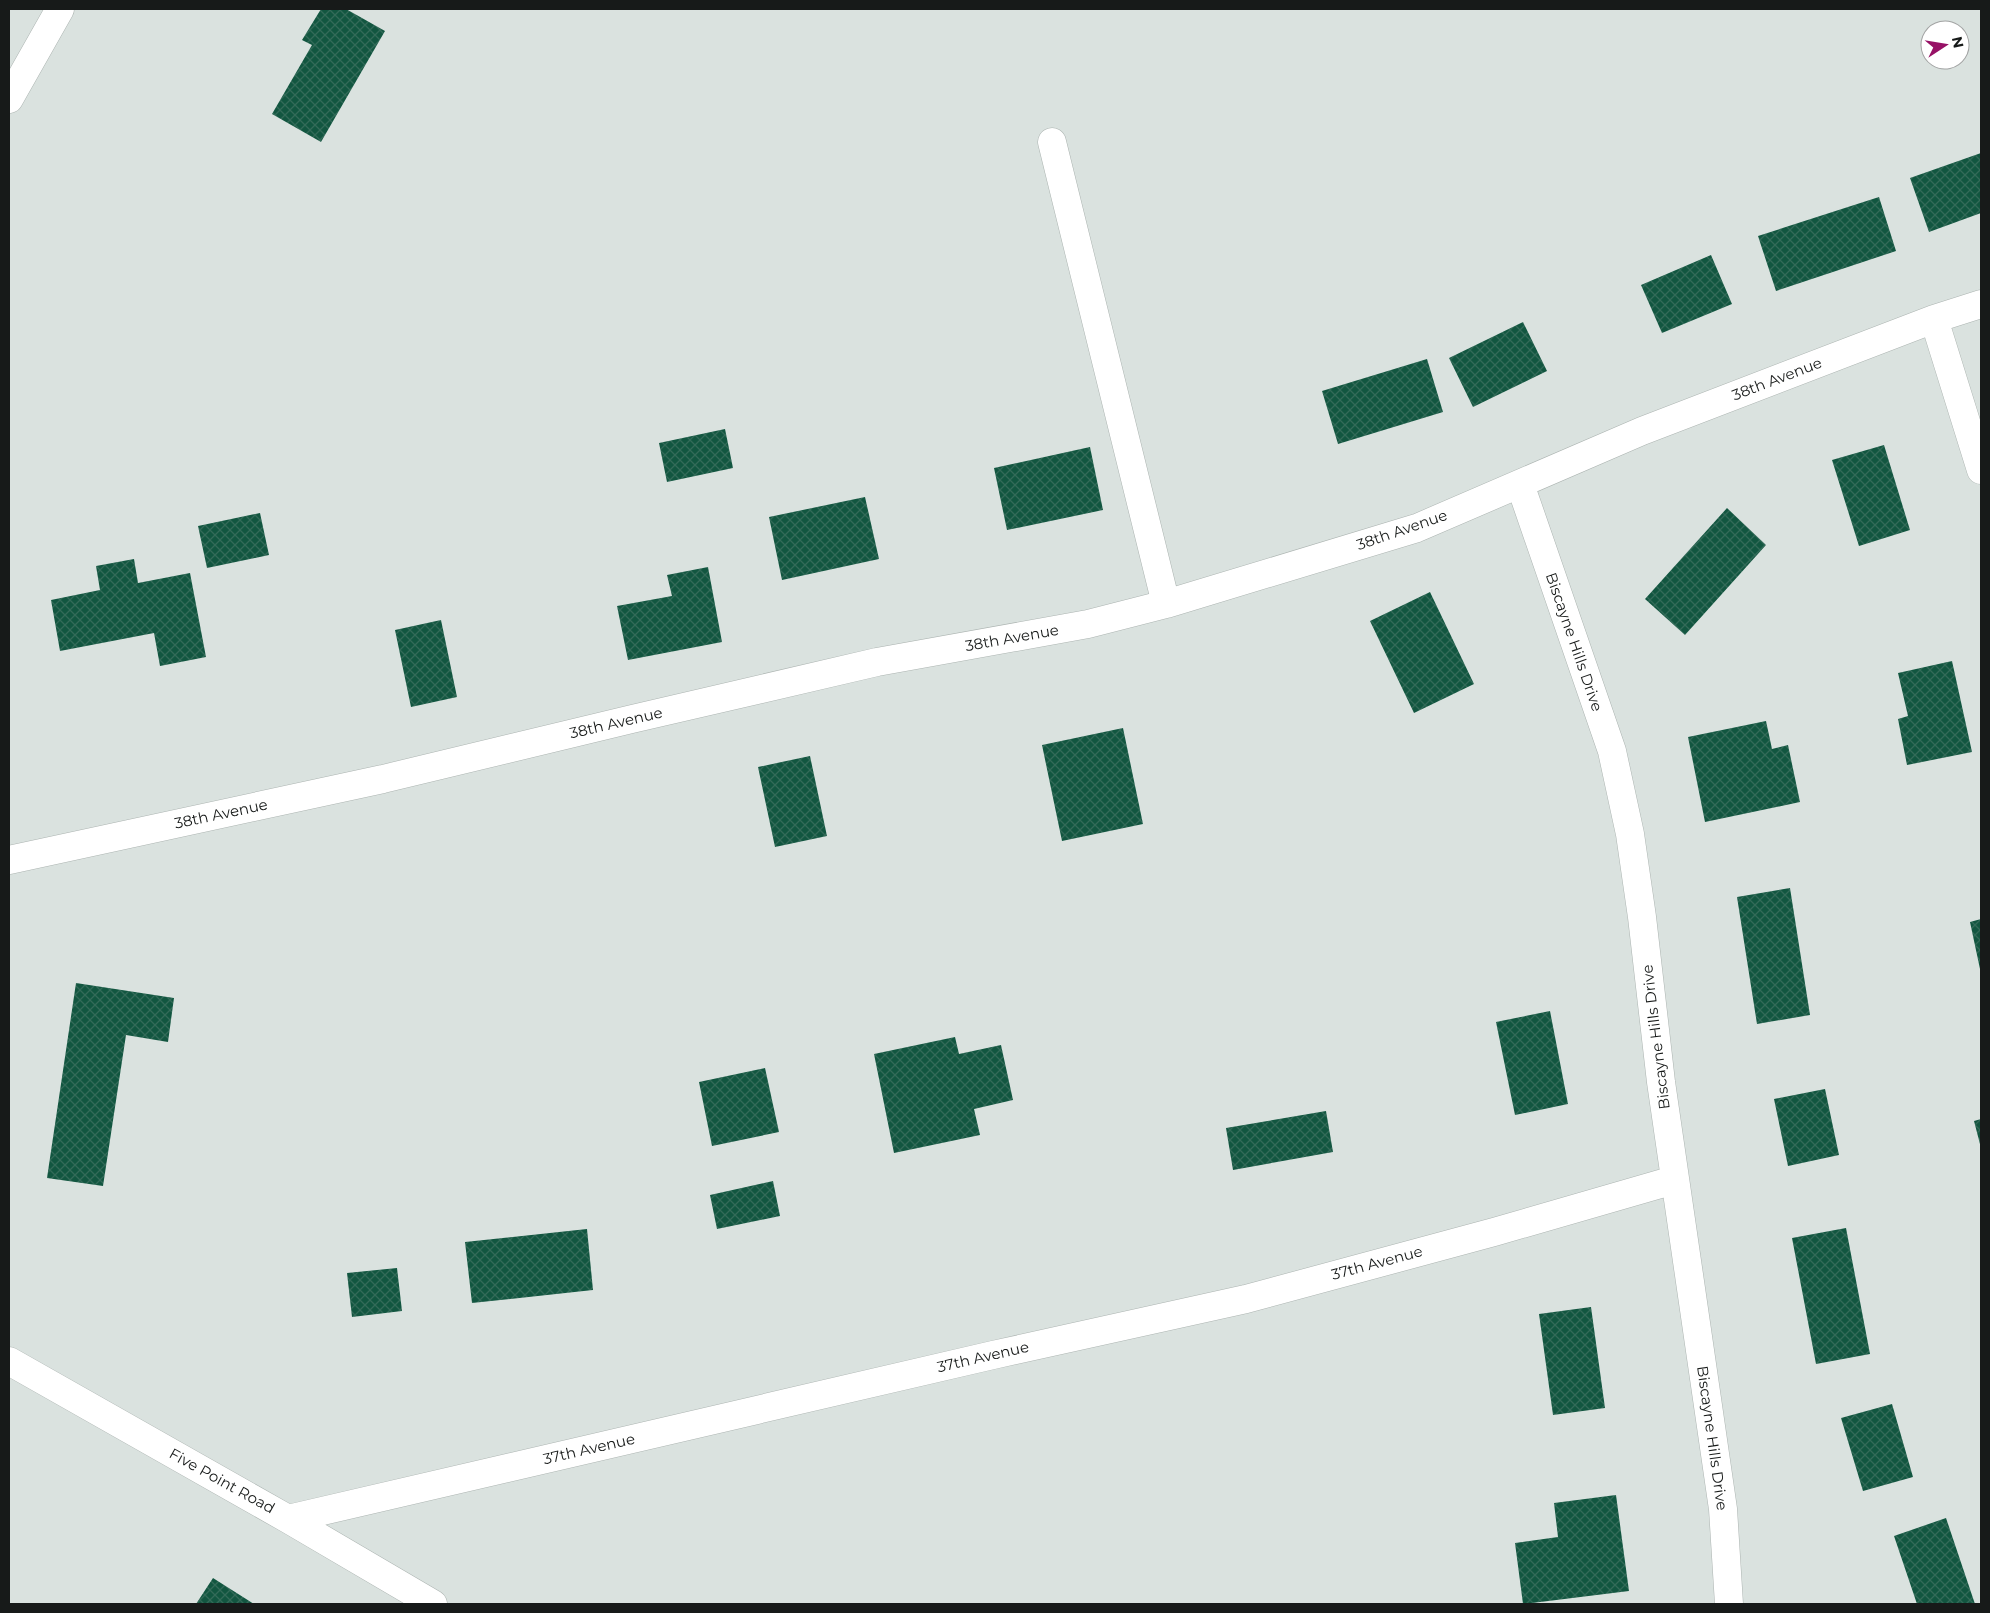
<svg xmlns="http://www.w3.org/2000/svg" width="1990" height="1613" font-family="Montserrat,sans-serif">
<defs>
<pattern id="building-cross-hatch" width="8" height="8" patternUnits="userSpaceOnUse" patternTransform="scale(1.25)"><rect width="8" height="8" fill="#125640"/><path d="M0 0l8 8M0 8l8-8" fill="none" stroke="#336a58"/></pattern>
</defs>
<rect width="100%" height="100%" fill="#dae2df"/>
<path fill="url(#building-cross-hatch)" d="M321,9H346L385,31L321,142L272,114L312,45L302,40Z
M1981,153V213L1929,232L1910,178Z
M1879,197L1896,251L1776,291L1758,236Z
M1711,255L1732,304L1662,333L1641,285Z
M1523,322L1547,371L1473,407L1449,358Z
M1427,359L1443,412L1338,444L1322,391Z
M725,429L733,468L667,482L659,443Z
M1884,445L1910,530L1859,546L1832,460Z
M1090,447L1103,510L1007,530L994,468Z
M865,497L879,559L782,580L769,517Z
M1727,508L1766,545L1685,635L1645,599Z
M260,513L269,555L207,568L198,526Z
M134,559L138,583L190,573L206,657L160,666L154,633L60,651L51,600L100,590L96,566Z
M708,567L722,642L628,660L617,606L672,596L667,575Z
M1430,592L1474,684L1414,713L1370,621Z
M441,620L457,697L411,707L395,630Z
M1952,661L1972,752L1907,765L1898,719L1908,716L1898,673Z
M1766,721L1772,749L1788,745L1800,802L1705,822L1688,737Z
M1123,728L1143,824L1062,841L1042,745Z
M810,756L827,836L775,847L758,767Z
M1790,888L1810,1015L1757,1024L1737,897Z
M1981,919V969H1980L1970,922Z
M76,983L174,998L168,1042L126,1035L103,1186L47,1178Z
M1550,1011L1568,1104L1515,1115L1496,1022Z
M955,1037L959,1054L1001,1045L1013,1100L974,1109L980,1135L894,1153L874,1054Z
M765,1068L779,1132L712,1146L699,1082Z
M1825,1089L1839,1155L1788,1166L1774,1099Z
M1326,1111L1333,1152L1233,1170L1226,1128Z
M1981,1119V1148L1974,1121Z
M773,1181L780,1216L717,1229L710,1195Z
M1846,1228L1870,1354L1816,1364L1792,1238Z
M587,1229L593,1290L472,1303L465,1242Z
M397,1268L402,1311L352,1317L347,1273Z
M1591,1307L1605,1408L1553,1415L1539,1314Z
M1892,1404L1913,1477L1863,1491L1841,1418Z
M1616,1495L1629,1591L1523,1604L1515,1543L1558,1537L1554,1503Z
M1946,1518L1975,1604H1917L1894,1536Z
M213,1578L254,1604H196Z"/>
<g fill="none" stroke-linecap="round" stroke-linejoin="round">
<g stroke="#acb4b1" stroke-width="29">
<path id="minor" d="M1052,142L1166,604
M1934,319L1981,470
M1520,484L1612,751L1630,834L1642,917L1661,1082L1723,1509L1729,1604
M9,860L383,779L632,719L877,662L1088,624L1166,604L1417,528L1642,431L1934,319L1981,304
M9,1361L288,1519L433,1604
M288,1519L993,1355L1246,1299L1494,1232L1674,1180"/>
</g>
<g stroke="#acb4b1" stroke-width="29">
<path id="highway" d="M9,99L60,9"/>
</g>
<use href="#minor" stroke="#fff" stroke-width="28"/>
<use href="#highway" stroke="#fff" stroke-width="28"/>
</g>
<g text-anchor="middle" stroke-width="5" stroke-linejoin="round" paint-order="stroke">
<g font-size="15" fill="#171a19" stroke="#fff">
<text transform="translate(1777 379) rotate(-21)" y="5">38th Avenue</text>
<text transform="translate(1402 530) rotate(-19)" y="5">38th Avenue</text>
<text transform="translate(1012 638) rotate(-10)" y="5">38th Avenue</text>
<text transform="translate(1574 642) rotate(71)" y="5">Biscayne Hills Drive</text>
<text transform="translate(616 723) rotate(-13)" y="5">38th Avenue</text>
<text transform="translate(221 814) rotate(-12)" y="5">38th Avenue</text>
<text transform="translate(1656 1037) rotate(-97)" y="5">Biscayne Hills Drive</text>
<text transform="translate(1377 1263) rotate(-15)" y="5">37th Avenue</text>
<text transform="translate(983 1357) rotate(-13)" y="5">37th Avenue</text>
<text transform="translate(1712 1438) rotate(82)" y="5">Biscayne Hills Drive</text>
<text transform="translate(589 1449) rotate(-13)" y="5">37th Avenue</text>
<text transform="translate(222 1481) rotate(29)" y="5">Five Point Road</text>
</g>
</g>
<rect width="1990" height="1613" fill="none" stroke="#171a19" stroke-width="20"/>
<g transform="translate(1945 45) rotate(78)"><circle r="24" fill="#ffffff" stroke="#a2a3a3"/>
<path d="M0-4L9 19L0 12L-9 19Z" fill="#971166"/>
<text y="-8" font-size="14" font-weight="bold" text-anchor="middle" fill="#171a19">N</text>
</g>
</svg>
